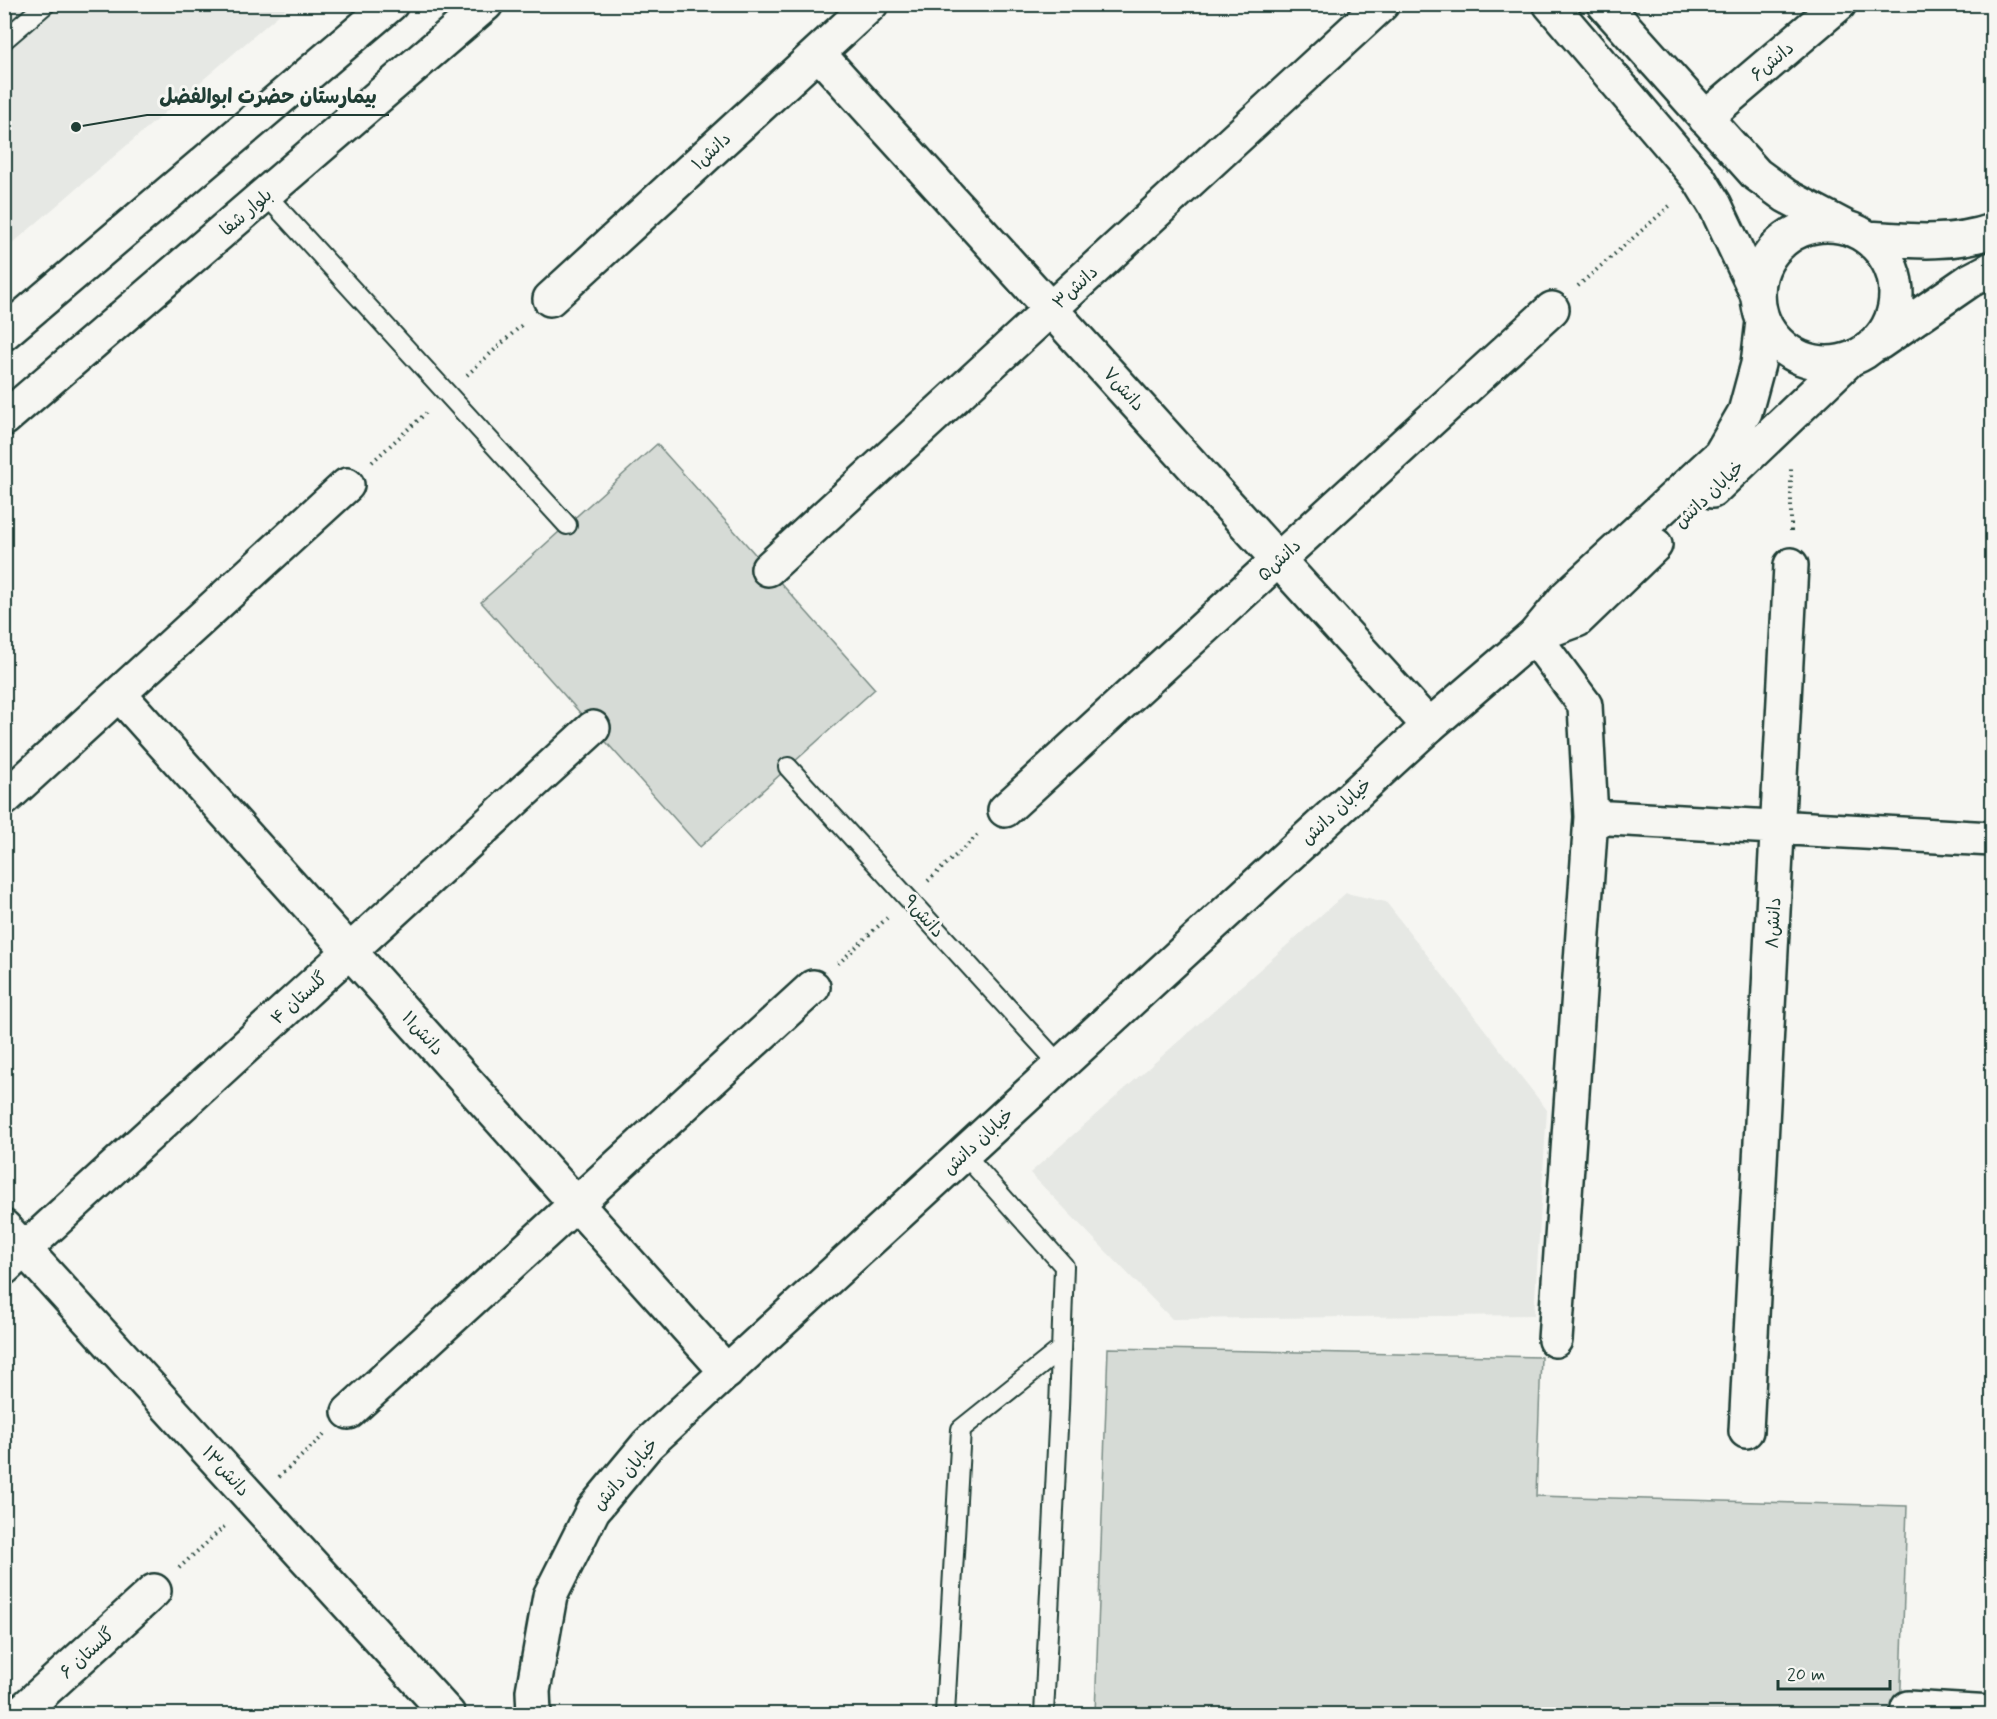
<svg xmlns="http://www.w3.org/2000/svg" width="1997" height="1719" font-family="Mynerve,'Playpen Sans Arabic',sans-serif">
<rect width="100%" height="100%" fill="#f6f6f2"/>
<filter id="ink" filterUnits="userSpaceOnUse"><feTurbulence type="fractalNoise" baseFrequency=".0167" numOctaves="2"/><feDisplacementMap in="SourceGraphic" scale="12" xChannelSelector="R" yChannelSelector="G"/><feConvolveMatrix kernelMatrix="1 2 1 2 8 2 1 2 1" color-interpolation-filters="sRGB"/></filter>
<g filter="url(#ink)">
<path fill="#e6e8e4" d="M5,5H290L5,250Z
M1346,893L1386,902L1547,1110L1534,1315L1172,1319L1030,1173Z"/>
<path fill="#d6dbd6" stroke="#7a8c85" stroke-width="1.5" d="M657,444L875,689L700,847L481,602Z
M1108,1348L1541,1357L1536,1496L1907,1506L1900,1714H1095Z"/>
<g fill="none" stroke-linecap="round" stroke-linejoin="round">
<g stroke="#1f3d34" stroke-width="22">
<path id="lane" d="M4,40L46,4
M266,195L567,525
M788,767L1060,1065
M964,1154L1064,1266L1059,1408L1044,1714
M945,1714L961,1429L1061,1349"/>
</g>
<g stroke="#1f3d34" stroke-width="38">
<path id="street" d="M1550,4L1699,179L1715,205L1758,296
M1604,4L1756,174L1786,196L1845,227
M818,53L1429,726
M1705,118L1839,4
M550,299L871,4
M768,569L1382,4
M1534,636L1585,705L1591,817L1555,1340
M119,694L727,1372
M4,799L347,485
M1005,810L1552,309
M1591,817L1992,839
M4,1227L448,1714
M4,1268L593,728
M349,1412L813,987
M1746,1431L1791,565
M1908,1708L1992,1713
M19,1714L154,1591"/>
</g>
<g stroke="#1f3d34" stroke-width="38">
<path id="secondary" d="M1758 294a69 69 0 1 1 138 0a69 69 0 1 1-138 0Z
M1868,238C1910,241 1952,245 1992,231
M4,333L391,4
M1879,343L1969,281L1992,269
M4,419L486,4
M1712,491L1848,361
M1536,635L1577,620L1655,545
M534,1714L533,1691L550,1596L593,1510L648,1444L1429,726L1534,636L1567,596L1720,455L1745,412L1758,364L1763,321"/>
</g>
<path stroke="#1f3d34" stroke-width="4" stroke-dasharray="1.5 4.5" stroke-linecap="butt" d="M1578,286L1672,204
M467,375L524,323
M372,462L426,413
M1791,531V467
M928,881L980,833
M838,964L887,918
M279,1477L324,1435
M179,1568L227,1524"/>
<use href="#lane" stroke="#f6f6f2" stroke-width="18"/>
<use href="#street" stroke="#f6f6f2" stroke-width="33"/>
<use href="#secondary" stroke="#f6f6f2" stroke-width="33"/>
</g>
</g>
<g text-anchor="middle" stroke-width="6" stroke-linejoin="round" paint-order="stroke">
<g font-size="18" fill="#1f3d34" stroke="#f6f6f2">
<text transform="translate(1772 61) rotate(-40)" y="6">دانش۶</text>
<text transform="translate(711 151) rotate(-43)" y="6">دانش۱</text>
<text transform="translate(246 212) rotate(-41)" y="6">بلوار شفا</text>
<text transform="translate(1075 287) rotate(-43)" y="6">دانش۳</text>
<text transform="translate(1124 389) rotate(48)" y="6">دانش۷</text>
<text transform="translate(1709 494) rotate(-44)" y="6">خیابان دانش</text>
<text transform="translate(1279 560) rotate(-43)" y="6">دانش۵</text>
<text transform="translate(1336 811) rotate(-43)" y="6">خیابان دانش</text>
<text transform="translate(924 916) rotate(48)" y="6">دانش۹</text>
<text transform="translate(1773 923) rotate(-87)" y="6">دانش۸</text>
<text transform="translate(299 998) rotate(-42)" y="6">گلستان ۴</text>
<text transform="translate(423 1033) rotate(48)" y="6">دانش۱۱</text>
<text transform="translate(978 1141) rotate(-43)" y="6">خیابان دانش</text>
<text transform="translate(226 1471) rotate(48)" y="6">دانش۱۳</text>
<text transform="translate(625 1474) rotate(-49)" y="6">خیابان دانش</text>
<text transform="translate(87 1653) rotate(-42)" y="6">گلستان ۶</text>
</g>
</g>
<path fill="none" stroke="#1f3d34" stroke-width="2" d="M76 127L147 115H389"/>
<circle fill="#1f3d34" stroke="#f6f6f2" stroke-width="2" cx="76" cy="127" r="6"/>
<g font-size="20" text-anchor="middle" font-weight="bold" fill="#1f3d34" stroke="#f6f6f2" stroke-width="6" stroke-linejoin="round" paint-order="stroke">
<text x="268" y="103">بیمارستان حضرت ابوالفضل</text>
</g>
<rect width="1997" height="1719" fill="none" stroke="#f6f6f2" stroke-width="24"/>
<rect x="12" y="12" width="1973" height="1695" fill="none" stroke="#1f3d34" stroke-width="2" filter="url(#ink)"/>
<path d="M1778 1680v9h112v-9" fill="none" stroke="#1f3d34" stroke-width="3"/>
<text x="1787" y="1680" font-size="18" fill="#1f3d34" stroke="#f6f6f2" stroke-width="4.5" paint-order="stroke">20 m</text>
</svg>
